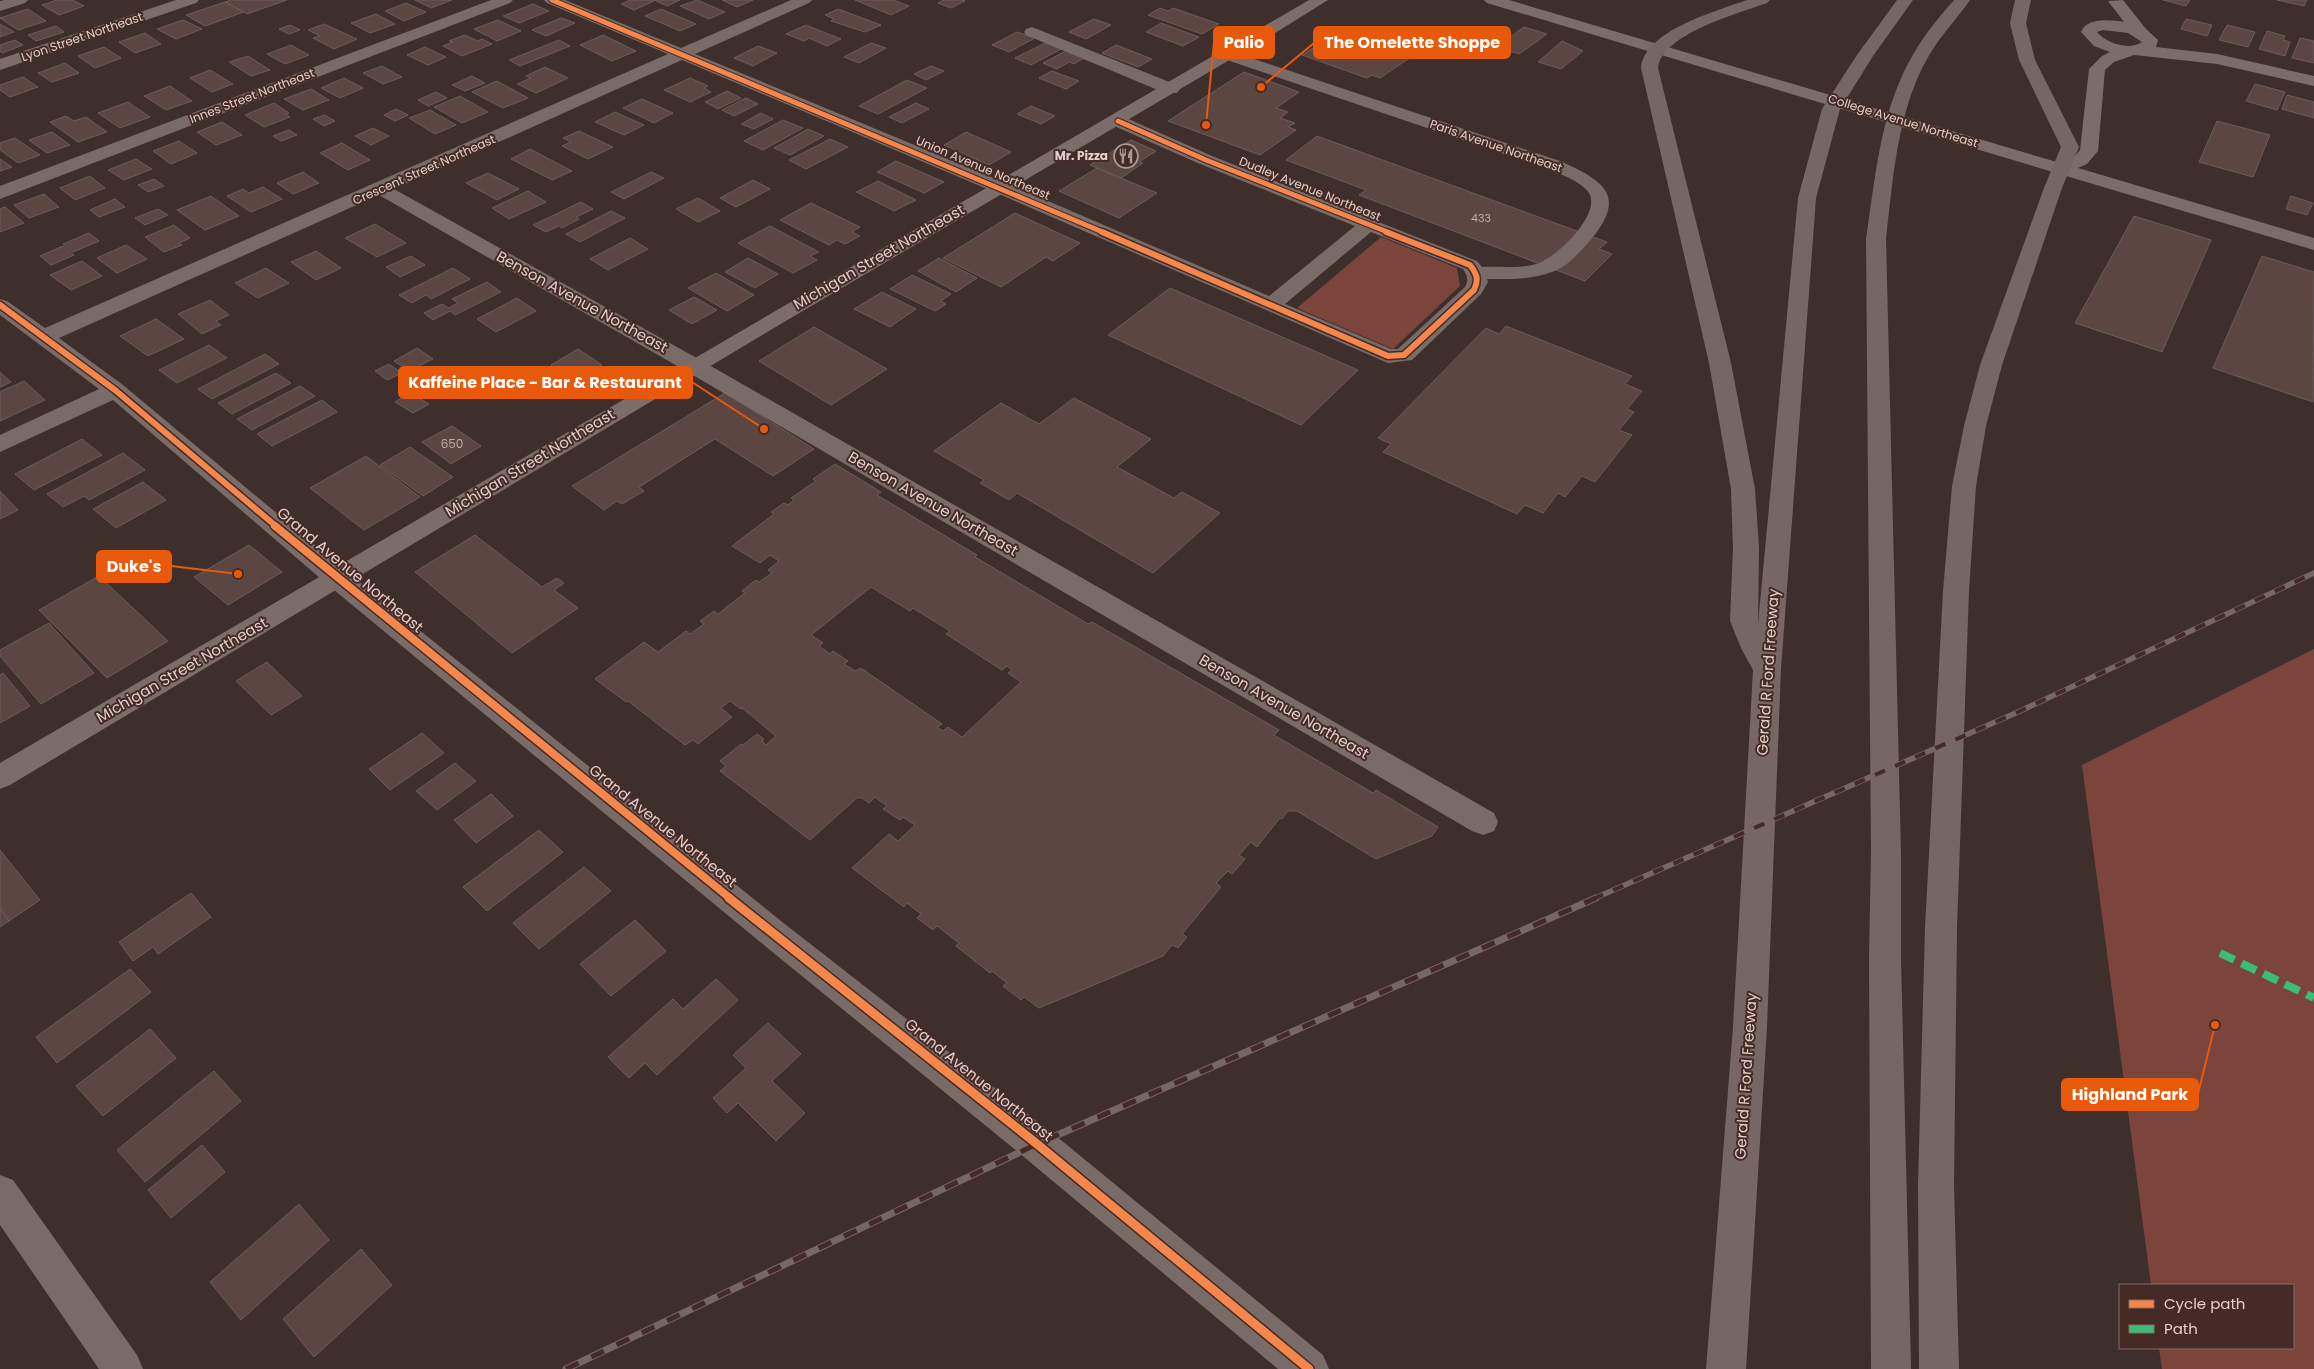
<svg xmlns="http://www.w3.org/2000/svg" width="2314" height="1369" font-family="Poppins,sans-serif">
<rect width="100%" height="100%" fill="#3e2f2c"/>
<path fill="#7b453b" d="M1381,237L1457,268L1460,286L1393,349L1297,308Z
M2314,649V1369H2162L2159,1348H2293V1285H2151L2082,765Z"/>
<path fill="#5b4642" stroke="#6a5d5b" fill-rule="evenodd" d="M57,0H73L84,6L59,15L42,5Z
M231,0H287L247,14L225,2Z
M415,0H452L431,8Z
M630,0H656L634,10L621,4Z
M658,0H680L667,6L656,1Z
M697,0L725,12L709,19L680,6Z
M722,0H753L737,7Z
M855,0H893L909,6L891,15Z
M944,0H961L965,1L951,8L938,3Z
M2163,0H2190L2186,6Z
M2277,0H2307L2304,6Z
M225,2L244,12L205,26L186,15Z
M406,3L426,12L404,21L385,11Z
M533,4L549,11L519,23L503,16Z
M1160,8L1168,11L1173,8L1219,24L1202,34L1148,15Z
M28,9L46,21L18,30L0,18Z
M661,9L696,24L680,31L645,16Z
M838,9L881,25L865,32L831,21L834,19L825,15Z
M376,14L395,24L370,33L351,23Z
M561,18L575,23L546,36L532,30Z
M1094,19L1111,25L1086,39L1069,32Z
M2186,19L2212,25L2207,36L2181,29Z
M183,20L202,29L176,39L157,29Z
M498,20L521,31L497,41L474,29Z
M1161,23L1199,37L1183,46L1146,32Z
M0,24L14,32L0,37Z
M324,24L357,39L334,49L313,38L320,36L308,30Z
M290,25L300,30L289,34L279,29Z
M806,25L841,39L827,46L809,38L804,41L786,34Z
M2227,25L2255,32L2248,47L2219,40Z
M56,26L64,32L36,41L28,35Z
M1524,27L1547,34L1519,54L1496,47Z
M2267,31L2285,36L2283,40L2290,42L2285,56L2259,49Z
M1017,32L1035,38L1009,52L992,45Z
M1348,32L1414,55L1380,78L1372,75L1367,78L1302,55L1337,33L1343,36Z
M145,33L161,44L135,53L119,42Z
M465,35L478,41L482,39L492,44L462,56L443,46L453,42L449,41Z
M603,35L636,51L612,61L580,45Z
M2300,38L2314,41V63L2292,58Z
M15,40L23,45L2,53L0,51V45Z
M559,40L570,46L520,66L509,60Z
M1562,41L1583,51L1561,69L1538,62Z
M871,43L886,48L859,63L844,57Z
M1045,43L1061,49L1031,65L1015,58Z
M291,45L309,55L285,64L267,54Z
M1116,45L1152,59L1138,67L1102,53Z
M758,46L777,53L753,66L734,58Z
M104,47L121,58L95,68L78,56Z
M425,47L446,57L428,65L407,55Z
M1066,51L1084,58L1074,64L1069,62L1057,69L1043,63Z
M248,56L270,70L251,76L229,62Z
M65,63L79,73L52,82L38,73Z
M382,66L402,77L383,84L363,73Z
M931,66L944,71L926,80L914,74Z
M545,67L568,78L536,93L517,84L531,78L526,76Z
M210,70L233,84L212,92L190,78Z
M1052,71L1079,81L1066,89L1039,78Z
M1244,72L1299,92L1276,108L1288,112L1280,118L1295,123L1288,127L1296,130L1260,155L1168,121Z
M472,76L485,83L465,91L452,85Z
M23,77L38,87L10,97L0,90V85Z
M344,78L363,88L340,98L321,88Z
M690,78L708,86L704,88L711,92L690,102L664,90Z
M907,80L927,88L878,114L859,106Z
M497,81L528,98L503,108L472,92Z
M2255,84L2285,92L2277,110L2246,101Z
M170,86L192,101L166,110L144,96Z
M311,89L329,100L303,110L284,99Z
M727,91L741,98L718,109L705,102Z
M436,92L447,98L428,106L418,100Z
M2287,95L2314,102V118L2282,109Z
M460,96L488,112L462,123L434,107Z
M746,98L758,104L734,116L722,110Z
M642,99L673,113L654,123L623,108Z
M128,102L150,117L120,128L98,113Z
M274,103L289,113L285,114L290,117L264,127L245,115Z
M916,103L929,109L902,123L889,117Z
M1031,106L1055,116L1041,124L1017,114Z
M396,109L408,115L395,121L384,115Z
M430,110L456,125L435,134L409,118Z
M615,112L644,125L624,135L595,122Z
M761,113L773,119L754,129L741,124Z
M325,115L335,121L324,126L313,119Z
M66,116L74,121L86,117L107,132L78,142L50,122Z
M783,120L803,128L763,150L744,141Z
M2217,121L2270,135L2253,177L2199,162Z
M222,122L242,135L216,145L197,132Z
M373,128L389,136L371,145L355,136Z
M808,129L824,136L790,155L774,148Z
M289,130L297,135L281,141L273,136Z
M579,131L613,147L588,159L562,146L571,142L563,138Z
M52,132L70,145L47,153L29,140Z
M966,132L1011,152L989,165L944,145Z
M1317,136L1607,242L1599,249L1612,254L1585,281L1359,195L1366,190L1286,160Z
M15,138L40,155L18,163L0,150V143Z
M830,139L848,147L806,169L789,160Z
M1131,140L1156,151L1139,162L1143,163L1121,178L1090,165Z
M179,141L197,153L171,164L153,151Z
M342,143L370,160L348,170L320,153Z
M530,149L572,171L552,180L511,159Z
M0,159L12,167L0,171Z
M136,159L152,169L124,180L108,170Z
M896,161L944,182L924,193L877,172Z
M1097,168L1157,193L1119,218L1059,191Z
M303,172L319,183L293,194L277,183Z
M651,172L664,178L624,199L611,192Z
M488,173L519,189L497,200L466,183Z
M90,176L105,188L75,200L60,188Z
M154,179L164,186L148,192L138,185Z
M753,180L770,189L736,207L720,198Z
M878,181L916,200L894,211L856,192Z
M263,187L282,199L251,212L227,196L243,189L249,193Z
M528,191L546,202L509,219L492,208Z
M44,194L59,207L29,218L14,205Z
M211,196L239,216L205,230L177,210Z
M2291,196L2313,203L2307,215L2286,209Z
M698,198L720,211L698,222L676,209Z
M115,199L125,207L99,217L90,210Z
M581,202L593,209L576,217L579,219L562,228L559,226L546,232L533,225Z
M811,203L860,227L852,232L860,236L845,244L837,240L829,245L780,220Z
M5,207L24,223L0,232V209Z
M158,209L168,215L145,225L135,218Z
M611,211L625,218L580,242L566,234Z
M1015,213L1080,243L1053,261L1046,257L1001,287L943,258Z
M2134,216L2211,240L2162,352L2075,323Z
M375,224L406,243L377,257L345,238Z
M174,225L190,238L179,243L182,245L164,252L145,237Z
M770,226L819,252L810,256L817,260L793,273L738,243Z
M89,233L99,241L73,252L63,244Z
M630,238L648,249L608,270L590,259Z
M126,245L147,259L117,273L97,258Z
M63,246L74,255L51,265L40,256Z
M316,251L341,268L316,280L291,262Z
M411,256L425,265L400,277L386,267Z
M2262,256L2314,272L2313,402L2213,368Z
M748,258L778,274L755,288L725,272Z
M939,258L977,278L956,292L918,271Z
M82,261L102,276L71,290L50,275Z
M266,268L289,283L258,298L235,283Z
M453,268L470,279L431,299L426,295L412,303L399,295Z
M716,273L754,295L727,311L688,288Z
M912,275L951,294L941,301L946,304L935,311L890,289Z
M487,282L501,292L455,315L450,311L433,320L424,313L442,304L449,308L458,303L452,299Z
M1170,288L1358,370L1301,425L1108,335Z
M882,292L916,309L890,327L854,309Z
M694,297L717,310L692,324L669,310Z
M517,298L536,311L496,332L477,319Z
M210,300L229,315L216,321L221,325L202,334L178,314Z
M156,319L184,339L148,356L120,336Z
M1506,326L1632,376L1625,384L1642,391L1627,409L1634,412L1619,430L1632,435L1595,482L1582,476L1565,497L1558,493L1543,513L1525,505L1517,514L1383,452L1391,444L1378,438L1486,328L1499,334Z
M814,327L887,369L831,405L759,361Z
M209,345L227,358L177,383L159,370Z
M417,348L433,359L409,371L394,361Z
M578,349L602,365L596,368L604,374L583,386L551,365Z
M265,354L279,364L212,399L198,389Z
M389,364L402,373L387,380L375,371Z
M0,372L11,382L0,387Z
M276,373L291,383L232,414L218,403Z
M24,381L45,400L0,421V392Z
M300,386L315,396L252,430L237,419Z
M410,393L429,404L413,413L395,402Z
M725,393L814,449L773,476L715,439L639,487L644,491L622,504L617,501L604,510L572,486Z
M1074,398L1151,439L1117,467L1174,498L1182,492L1220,513L1153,573L1017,493L1009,500L980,483L984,480L934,451L1001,403L1039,424Z
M322,400L337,412L272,446L257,434Z
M452,426L481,446L451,464L422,442Z
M82,439L102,455L34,490L15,474Z
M410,447L453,477L423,496L380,465Z
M123,453L145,470L89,500L84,496L63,507L47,494Z
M366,456L420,497L364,530L310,488Z
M835,464L881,492L877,495L977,555L975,557L1088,624L1092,622L1279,730L1274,735L1373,793L1376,790L1438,827L1432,836L1376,859L1297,811H1288L1282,819L1280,818L1257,847L1251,842L1239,855L1245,859L1232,874L1228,871L1216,883L1221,887L1182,934L1187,937L1178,948L1172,945L1163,956L1039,1008L1024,997L1021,1000L1003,986L1007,983L992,971L990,973L956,946L959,943L937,926L933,930L917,918L921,914L907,903L904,907L852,868L889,834L898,841L915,825L903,817L900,820L883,809L887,806L875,797L869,803L862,798H857L810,840L720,771L726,766L720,761L741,744L743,745L757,734L764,739L762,741L766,745L776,736L742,708L741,709L730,701L721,708L732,717L698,744L693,740L685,745L628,701L626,702L595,679L644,642L658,652L686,631L690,634L704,624L700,621L714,611L718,614L745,593L742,591L756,580L759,582L772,573L768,570L779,561L770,555L760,563L732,546L774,514L771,512L784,503L788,505L794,500L791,498L816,481L813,479ZM871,587L910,611L913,608L950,631L946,634L1002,670L1007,666L1012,670L1008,673L1021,682L962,737L948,727L943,731L937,727L942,724L861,668L855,671L844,664L848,661L833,651L830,654L819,646L823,643L811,635Z
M143,482L166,500L116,528L93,509Z
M0,491L18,510L0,519Z
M475,535L542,587L557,578L564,583L554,590L578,608L512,653L415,572Z
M249,545L282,572L228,605L194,577Z
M99,576L168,641L107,678L39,610Z
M49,623L94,673L41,704L0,656V650Z
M267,662L302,696L271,715L236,681Z
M3,673L30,706L0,723V675Z
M422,733L444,753L390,790L369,769Z
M455,763L476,781L437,810L416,791Z
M491,794L513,816L476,843L454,820Z
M539,830L563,852L487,911L463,887Z
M0,850L40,900L9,921L0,908Z
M584,867L611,891L539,949L513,923Z
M191,893L211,917L158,954L153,947L133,961L119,942Z
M0,908L9,921L0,927Z
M635,920L666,951L611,996L580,964Z
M130,969L151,992L57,1063L36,1037Z
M716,979L738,1000L657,1075L645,1063L629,1078L608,1057L673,999L683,1009Z
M768,1023L801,1054L772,1081L805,1113L776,1141L738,1103L727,1113L713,1098L746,1068L733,1055Z
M150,1029L176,1058L103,1116L76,1086Z
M214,1071L241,1101L145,1182L117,1150Z
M202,1145L225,1172L171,1218L148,1190Z
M299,1204L329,1240L241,1320L210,1282Z
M361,1249L392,1285L314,1357L283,1319Z"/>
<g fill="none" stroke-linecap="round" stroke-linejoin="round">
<path fill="#796b68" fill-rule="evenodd" d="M4,0H28L25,3L0,11V1Z
M491,0H513L510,3L0,199V186Z
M544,0H565L681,48L791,0H812L809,3L695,54L1006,183L1269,296L1355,226L1200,164L1112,125L1109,121L1112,117H1124L1212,156L1477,261L1482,267C1499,266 1519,269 1536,264C1555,259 1599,217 1590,195C1584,182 1560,174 1548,169L1221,58L1219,55L1221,52H1233L1560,161C1608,182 1627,198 1588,243C1578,254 1567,267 1552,272C1531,280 1509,279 1487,279L1488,282L1481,294L1412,360L1388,363L992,191L682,60L394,189L702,361L1494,813L1498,822L1494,831L1483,835L1472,831L686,371L379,195L59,338L123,385L346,571L781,921L1050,1131L1323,1355L1329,1369H1278L1024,1157L759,941L328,585L113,400L0,452V435L99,389L0,315V299L7,301L45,328L668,54L547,3ZM1371,232L1463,269C1467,275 1469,280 1465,287L1398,349H1391L1285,304Z
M1032,27L1177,85L1180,89L1177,93H1165L1026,35L1024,32L1026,29Z
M0,1175L13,1180L137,1355L143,1369H99L0,1225Z"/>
<path fill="#7c6d6a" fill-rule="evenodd" d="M176,0H199L196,3L0,70V59Z
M1309,0H1328L1272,35L784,322L10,785L0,789V763Z
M1484,0H1509L2060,163L2075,156L2080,150L2089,69L2102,56L2110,52L2094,46L2081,32C2087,17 2111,20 2124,22L2108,1L2123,0L2146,29L2158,40L2156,47L2217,54L2314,76V86L2217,64L2134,55L2114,62L2105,70L2098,151L2087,164L2078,168L2314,238V250L1487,3ZM2103,30L2128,33L2142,42C2129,51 2106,43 2097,32Z"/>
<path fill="#776764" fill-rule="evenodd" d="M1747,0H1770L1767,3C1740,13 1661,34 1658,68L1731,363L1755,489L1759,548L1758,624L1798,198L1822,109L1857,55L1897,0H1913L1873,56L1840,109L1816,198L1781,669L1767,1027L1746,1369H1706L1733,1027L1753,670L1742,650L1730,621L1733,548L1731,489L1709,363L1641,68C1645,30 1717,11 1747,0Z
M1954,0H1970C1956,20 1939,37 1927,59C1897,112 1893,180 1886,239L1901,854V958L1911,1369H1871L1869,958L1871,854L1866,239C1875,180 1880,115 1909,62C1921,39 1937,19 1954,0Z
M2015,0H2031L2026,23L2035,60L2079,147L2062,188L2002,365L1986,426L1976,486L1969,591L1957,928L1954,1185L1959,1369H1919L1918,1185L1925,928L1943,591L1952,486L1964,426L1980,365L2044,188L2061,147L2019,60L2010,23Z"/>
<g stroke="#746765" stroke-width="5.5">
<path id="rail-far1" d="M1593,899L2018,712L2314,573"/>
</g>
<g stroke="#746765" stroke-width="7">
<path id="rail" d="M566,1369L1037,1144L1596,898"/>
</g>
<use href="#rail-far1" stroke="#452a25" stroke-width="4" stroke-dasharray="11" stroke-linecap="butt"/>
<use href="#rail" stroke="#452a25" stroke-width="5" stroke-dasharray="14" stroke-linecap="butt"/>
<path stroke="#3abd76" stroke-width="8" stroke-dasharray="16 8" stroke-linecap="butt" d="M2220,953L2314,998"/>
<g stroke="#452a25" stroke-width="7">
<path id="cycleway-far3" d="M552,0L1105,233
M1118,121L1206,160L1390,233"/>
</g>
<g stroke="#452a25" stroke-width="9">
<path id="cycleway-far2" d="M1102,232L1388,356L1404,355L1474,290C1479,280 1477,274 1470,265L1386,232
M0,305L115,390L277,527"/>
</g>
<g stroke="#452a25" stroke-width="11">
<path id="cycleway-far1" d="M275,526L731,899"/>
</g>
<g stroke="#452a25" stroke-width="12">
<path id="cycleway" d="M729,898L1037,1144L1309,1369"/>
</g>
<use href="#cycleway-far3" stroke="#f5874c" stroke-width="5"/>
<use href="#cycleway-far2" stroke="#f5874c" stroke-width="6"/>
<use href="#cycleway-far1" stroke="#f5874c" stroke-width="8"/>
<use href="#cycleway" stroke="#f5874c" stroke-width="9"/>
</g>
<defs>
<g id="restaurant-ring" transform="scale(1.25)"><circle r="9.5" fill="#452a25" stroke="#a99894" stroke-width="1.5"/><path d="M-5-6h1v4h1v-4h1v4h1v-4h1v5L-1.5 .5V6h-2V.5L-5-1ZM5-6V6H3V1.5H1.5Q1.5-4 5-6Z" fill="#a99894"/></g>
</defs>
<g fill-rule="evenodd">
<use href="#restaurant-ring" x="1126" y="156"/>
</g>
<g text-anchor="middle" stroke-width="4" stroke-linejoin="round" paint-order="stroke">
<g font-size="11" fill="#c0aeaa">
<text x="1481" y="222">433</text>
</g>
<g font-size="12" fill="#e2d0cc" stroke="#452a25">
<text transform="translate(82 37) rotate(-19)" y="4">Lyon Street Northeast</text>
<text transform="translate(252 96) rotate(-21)" y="4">Innes Street Northeast</text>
<text transform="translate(1903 121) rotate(17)" y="4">College Avenue Northeast</text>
<text transform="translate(1496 146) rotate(19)" y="4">Paris Avenue Northeast</text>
<text transform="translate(983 168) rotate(23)" y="4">Union Avenue Northeast</text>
<text transform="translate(424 170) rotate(-24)" y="4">Crescent Street Northeast</text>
<text transform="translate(1310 189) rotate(22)" y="4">Dudley Avenue Northeast</text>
</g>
<g font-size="12" font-weight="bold" fill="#e2d0cc" stroke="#452a25" text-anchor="end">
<text x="1108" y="160">Mr. Pizza</text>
</g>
<g font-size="12" fill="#c0aeaa">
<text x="452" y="448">650</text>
</g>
<g font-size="15" fill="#e2d0cc" stroke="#452a25">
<text transform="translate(879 257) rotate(-30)" y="5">Michigan Street Northeast</text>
<text transform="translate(582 302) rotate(29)" y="5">Benson Avenue Northeast</text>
<text transform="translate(530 463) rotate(-31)" y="5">Michigan Street Northeast</text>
<text transform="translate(933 504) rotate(30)" y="5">Benson Avenue Northeast</text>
<text transform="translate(350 570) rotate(40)" y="5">Grand Avenue Northeast</text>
<text transform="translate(182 670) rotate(-30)" y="5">Michigan Street Northeast</text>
<text transform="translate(1768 672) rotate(-86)" y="5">Gerald R Ford Freeway</text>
<text transform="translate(1284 707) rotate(30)" y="5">Benson Avenue Northeast</text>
<text transform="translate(663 826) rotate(39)" y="5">Grand Avenue Northeast</text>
<text transform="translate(1746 1076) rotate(-86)" y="5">Gerald R Ford Freeway</text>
<text transform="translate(979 1080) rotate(39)" y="5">Grand Avenue Northeast</text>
</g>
</g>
<path fill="none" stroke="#e8590c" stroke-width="2" d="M1206 125L1214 42M1261 87L1314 43M764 429L692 382M238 574L171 566M2215 1025L2198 1094"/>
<g fill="#e8590c" stroke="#452a25" stroke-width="2">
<circle cx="1206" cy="125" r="5"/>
<circle cx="1261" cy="87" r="5"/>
<circle cx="764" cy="429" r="5"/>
<circle cx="238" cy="574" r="5"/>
<circle cx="2215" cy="1025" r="5"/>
</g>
<g fill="#e8590c" stroke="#e8590c" stroke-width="2">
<rect x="1214" y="27" width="60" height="31" rx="5"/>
<rect x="1314" y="27" width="196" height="31" rx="5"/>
<rect x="399" y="367" width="293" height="31" rx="5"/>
<rect x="97" y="551" width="74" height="31" rx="5"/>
<rect x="2062" y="1079" width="136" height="31" rx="5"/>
</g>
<g font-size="16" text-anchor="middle" font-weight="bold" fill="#fff">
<text x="1244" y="48">Palio</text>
<text x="1412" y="48">The Omelette Shoppe</text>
<text x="545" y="388">Kaffeine Place - Bar &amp; Restaurant</text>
<text x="134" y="572">Duke's</text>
<text x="2130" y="1100">Highland Park</text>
</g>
<rect x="2119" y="1284" width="175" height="65" fill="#452a25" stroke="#846c68"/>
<rect x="2129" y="1300" width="25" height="8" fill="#f5874c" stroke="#846c68"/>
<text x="2164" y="1309" font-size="15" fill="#e2d0cc">Cycle path</text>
<rect x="2129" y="1325" width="25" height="8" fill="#3abd76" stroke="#846c68"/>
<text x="2164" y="1334" font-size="15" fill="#e2d0cc">Path</text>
</svg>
